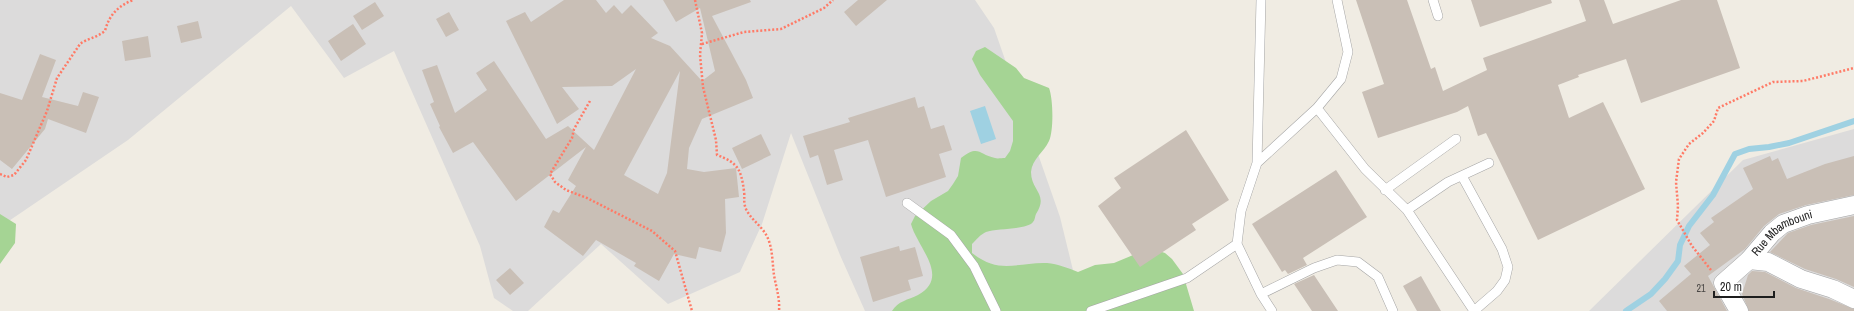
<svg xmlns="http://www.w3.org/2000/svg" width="1854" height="311" font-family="'Archivo Narrow',sans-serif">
<rect width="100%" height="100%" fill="#f0ece3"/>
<path fill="#dcdbdb" d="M0,0H975L994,28L1060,217L1083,311H865L840,255L791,133L762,224L740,272L668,304L601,244L528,311H513L494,298L480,246L394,51L344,78L291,6L128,140L0,227Z
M1854,129V311H1589L1743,160Z"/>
<path fill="#a5d494" d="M985,47L1016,68L1024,78L1049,88C1053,98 1054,130 1049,141C1044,152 1032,159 1031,172C1031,191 1049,194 1036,214C1035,216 1035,220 1033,222C1027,230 997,228 986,232C981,234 976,240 972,244V253C1000,275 1017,262 1047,263C1058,264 1068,268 1078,272L1095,265L1114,263L1138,253L1156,250L1165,253L1172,259L1183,274L1194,311H892C898,301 908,300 918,295C951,277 917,247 911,224L915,216L931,201L948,191L953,184L958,176L961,158C979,144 979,155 995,158C997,159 1002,158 1005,158L1010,151L1013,141V121L980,75L972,59L976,51Z
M0,214L16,224L15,243L0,264Z"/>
<path fill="#9fd1e2" d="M985,106L996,139L981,144L970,111Z"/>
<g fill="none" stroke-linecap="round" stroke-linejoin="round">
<path stroke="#9fd1e2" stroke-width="6" d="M1626,311L1651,294L1665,279L1678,261L1680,245L1689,226L1713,195L1735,154L1749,149L1769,147L1789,143L1854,121"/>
</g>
<path fill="#c9bfb6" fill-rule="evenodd" d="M564,0H596L606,13L614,5L622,14L631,5L658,33L651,38L670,46L702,81L715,71L700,8L676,22L663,0H750L751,2L712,16L746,80L753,98L702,119L689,148L687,169L704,172L736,168L739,197L725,199L726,233L721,252L699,247L696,259L674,254L659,281L634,266L636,263L596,240L583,256L544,227L553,210L559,213L576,186L568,180L586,147L516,201L473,142L453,153L439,127L440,126L430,104L434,102L422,70L437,65L455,113L487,90L476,73L494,61L546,139L568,126L594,150L636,69L612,86L562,87L579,109L557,124L506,21L525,12L531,22ZM680,71L667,173L658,194L624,175Z
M858,0H887L856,26L844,12Z
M1356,0H1407L1431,69L1435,67L1443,91L1487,70L1483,58L1586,21L1579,0H1604L1613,24L1681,0H1717L1740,68L1641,103L1626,59L1578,75L1579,77L1558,85L1569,118L1603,102L1645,189L1538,240L1486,133L1478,136L1468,106L1457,112L1378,138L1362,92L1384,84Z
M1471,0H1551L1552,3L1480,27Z
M375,2L384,16L362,30L353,16Z
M449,12L459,30L446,37L436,19Z
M198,21L202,38L181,43L177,26Z
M353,24L366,44L341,61L328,41Z
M148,36L151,57L125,61L122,41Z
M40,54L56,60L42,97L78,106L83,92L99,97L86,133L48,119L45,129L12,169L0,160V93L22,100Z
M915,97L918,108L924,106L931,129L944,125L952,150L939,154L946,177L886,197L868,140L834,150L843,180L827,185L818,155L810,158L803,136L850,122L848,118Z
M1186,130L1229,200L1192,224L1196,230L1140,267L1098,206L1121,188L1114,178Z
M761,134L771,155L742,169L732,148Z
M1770,156L1772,161L1778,158L1787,179L1825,164L1854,156V195L1806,205L1779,214L1764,226L1745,249L1708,276L1727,311H1667L1659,301L1691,274L1684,266L1710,245L1700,233L1714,222L1711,218L1753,189L1743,168Z
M1336,170L1367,217L1303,258L1307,265L1288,274L1285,270L1282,272L1252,224Z
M1854,216V287L1836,279L1805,269L1770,252L1788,233L1811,225Z
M899,246L900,251L915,247L923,276L908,280L911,290L873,302L860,257Z
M510,268L524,283L510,295L496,280Z
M1752,271L1765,272L1796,288L1829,299L1854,309V311H1749L1742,294L1748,275Z
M1314,275L1338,311H1312L1294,284Z
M1421,276L1441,311H1417L1403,286Z"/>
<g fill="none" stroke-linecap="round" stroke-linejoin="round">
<g stroke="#a5a5a5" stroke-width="10">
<path id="lane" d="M1261,0L1257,163L1241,211L1237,244L1261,294L1272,311
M1433,0L1438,16
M1317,108L1365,169L1407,210L1474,311
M1257,163L1317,108L1341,79L1348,52L1337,0
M1462,176L1502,249L1508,267L1505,280L1497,291L1474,311
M1385,190L1456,139
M907,203L951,235L974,266L996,311
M1407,210L1448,182L1489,163
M1261,294L1314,268L1337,260L1358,262L1378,277L1393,311
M1091,311L1187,278L1237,244"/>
</g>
<g stroke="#a5a5a5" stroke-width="19">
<g id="street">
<path d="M1749,260L1768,262L1801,279L1833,289L1854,299"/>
<path id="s1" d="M1739,311L1723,283L1749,260L1772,233L1783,224L1808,215L1854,205"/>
</g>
</g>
<path stroke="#ff7a66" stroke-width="2.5" stroke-dasharray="2 2" stroke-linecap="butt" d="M695,0L702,33L700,55L703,87L716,140L717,155C738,163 741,169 744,191C745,198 743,202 746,209C750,218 759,224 765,233C773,245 772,261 774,275C776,287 780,298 779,311
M702,44L744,32L781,29L824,8L833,0
M590,101L574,129L572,138L550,174L555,182L566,190L587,198L652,231L675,251L692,311
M0,174L7,177L14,175L26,160L47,111L57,78L80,44C86,39 96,38 105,31C109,15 118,6 133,0
M1711,270L1692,246L1677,220L1678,206L1676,182L1679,159L1689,144L1703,133L1714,121L1718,108L1773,82L1803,81L1854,68"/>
<use href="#lane" stroke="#fff" stroke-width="9"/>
<use href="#street" stroke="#fff" stroke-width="18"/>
</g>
<g text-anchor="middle" stroke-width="3.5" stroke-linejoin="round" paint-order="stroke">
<g font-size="10" fill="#494644">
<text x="1701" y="292">21</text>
</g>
<g font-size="12" fill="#1e1e1e" stroke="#fff">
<text dy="4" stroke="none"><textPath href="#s1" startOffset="111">Rue Mbambouni</textPath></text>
</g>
</g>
<path d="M1714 291v6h60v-6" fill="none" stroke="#1e1e1e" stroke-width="2"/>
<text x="1720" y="291" font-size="12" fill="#1e1e1e" stroke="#ffffff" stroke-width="3" paint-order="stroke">20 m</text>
</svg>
